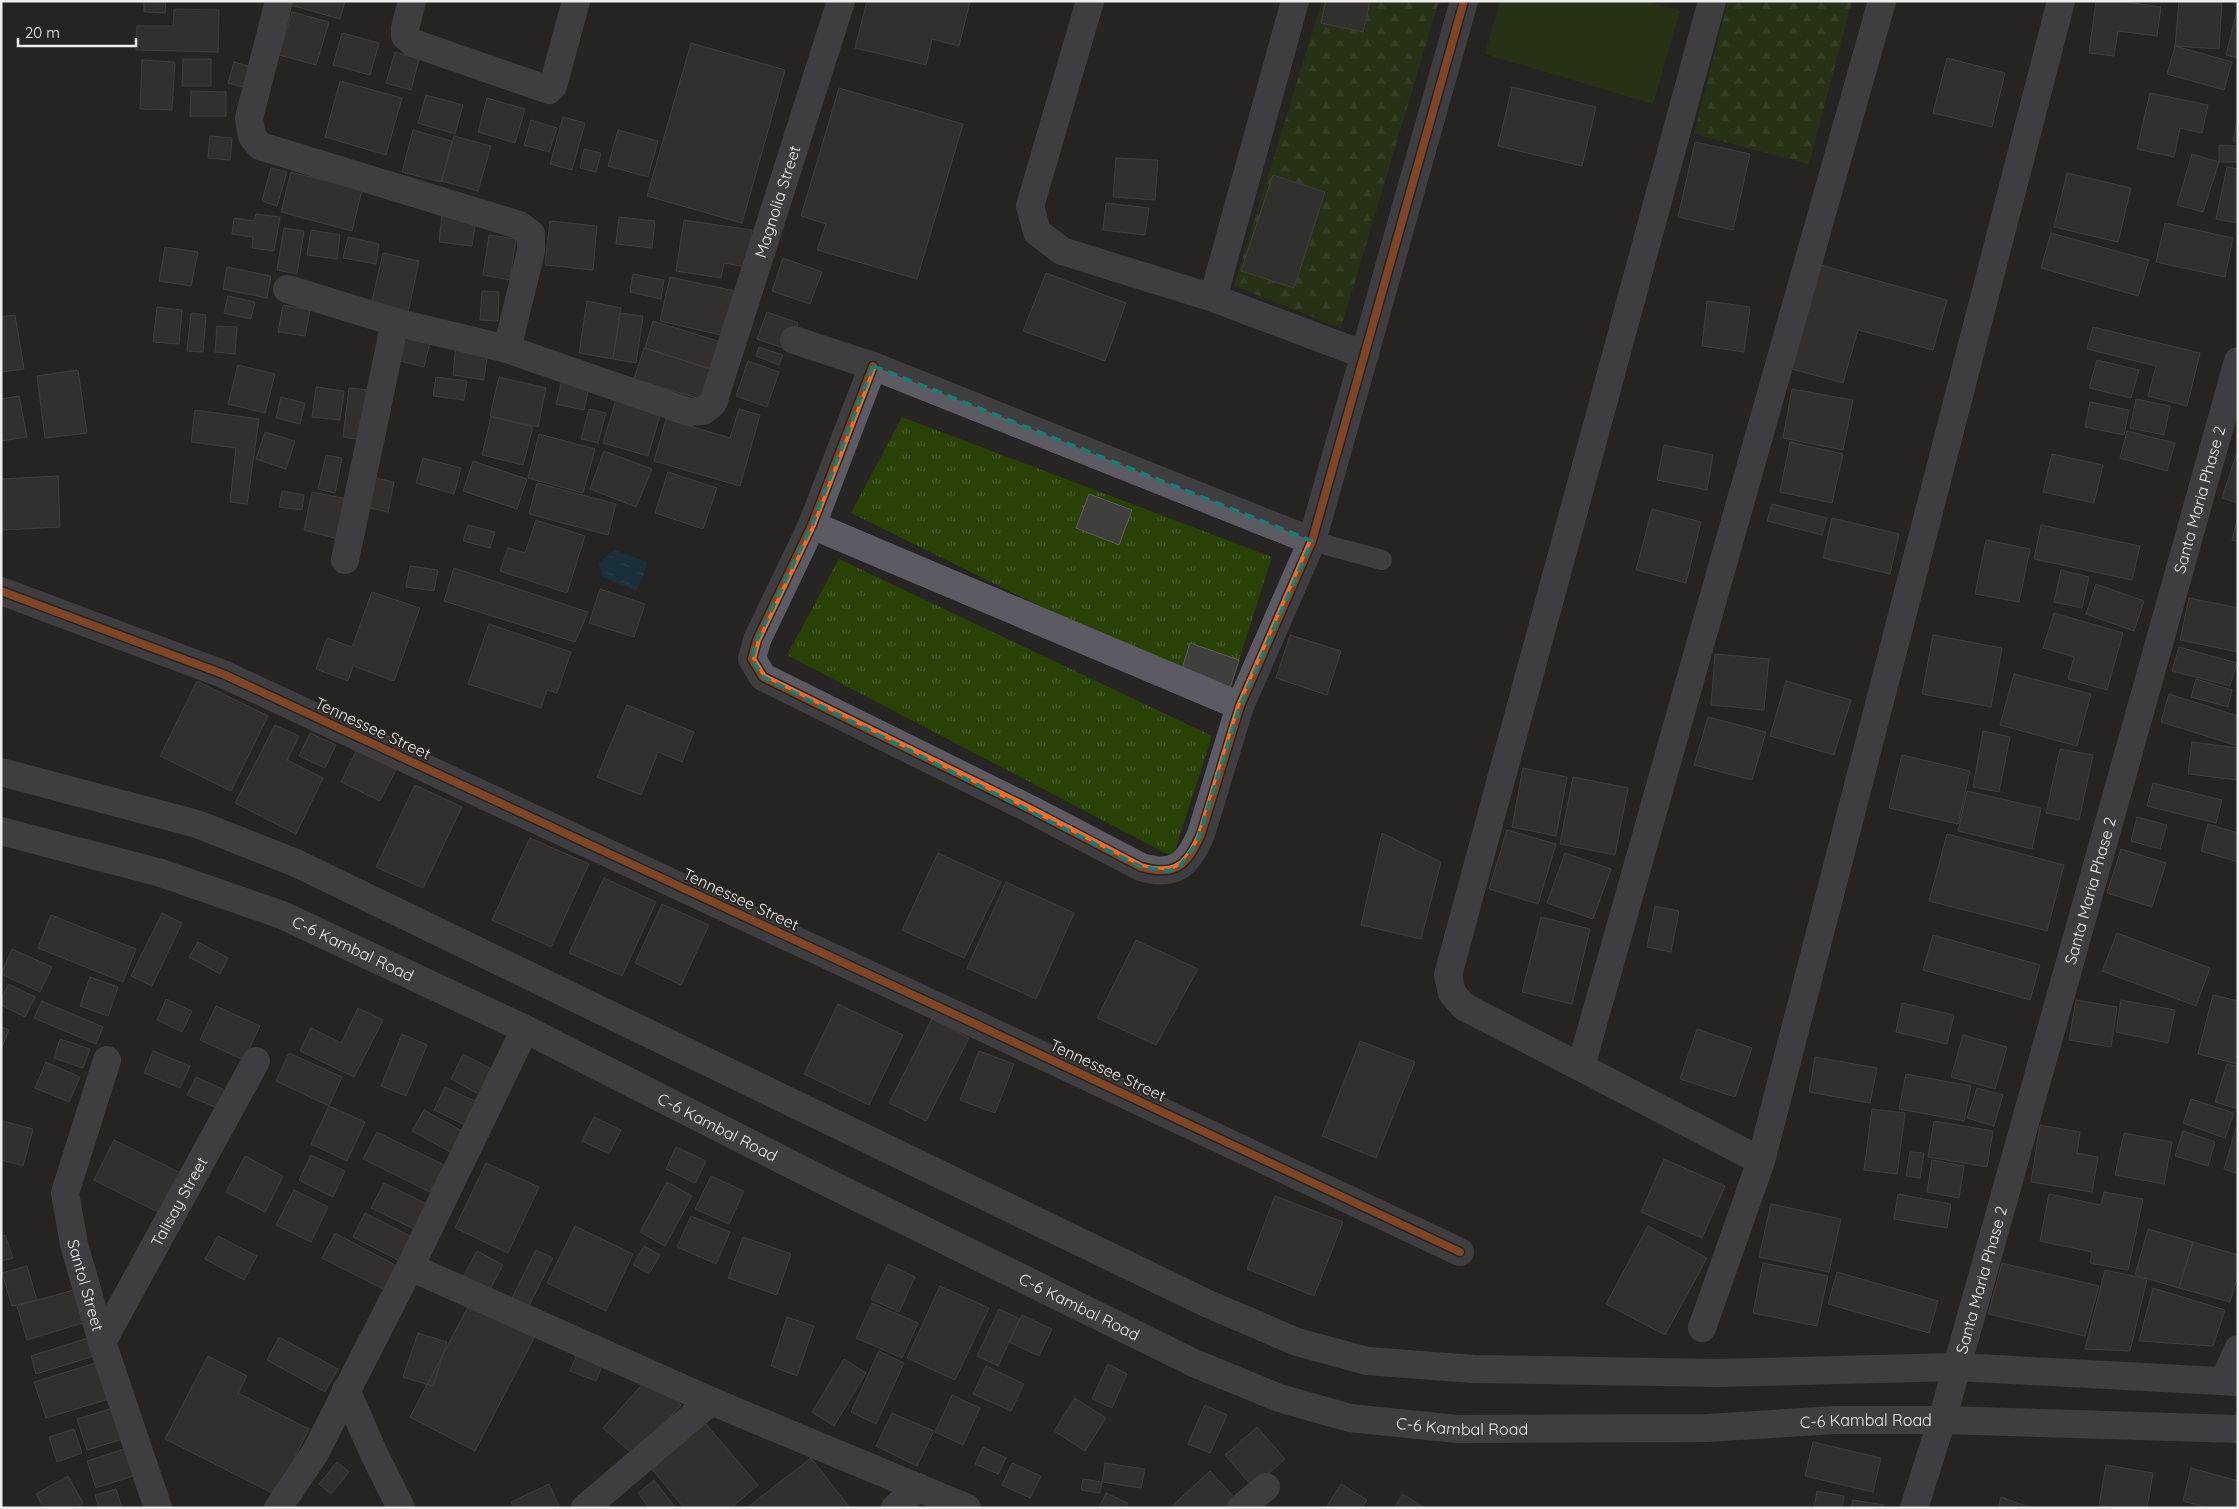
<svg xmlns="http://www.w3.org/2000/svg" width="2239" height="1509" font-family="Quicksand,sans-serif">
<defs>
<pattern id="grass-tufts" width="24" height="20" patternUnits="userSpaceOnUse" patternTransform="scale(1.25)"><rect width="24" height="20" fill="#284105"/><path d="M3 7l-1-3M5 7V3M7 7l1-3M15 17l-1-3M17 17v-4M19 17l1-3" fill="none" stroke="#485d2a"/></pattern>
<pattern id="forest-firs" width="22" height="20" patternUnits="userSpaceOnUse" patternTransform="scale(1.25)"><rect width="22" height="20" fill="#284105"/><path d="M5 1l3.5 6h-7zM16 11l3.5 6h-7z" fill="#485d2a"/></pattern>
<pattern id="water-ripples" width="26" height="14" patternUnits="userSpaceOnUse" patternTransform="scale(1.25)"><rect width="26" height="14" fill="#093d58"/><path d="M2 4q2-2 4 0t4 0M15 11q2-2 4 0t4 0" fill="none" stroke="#2d5970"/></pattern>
</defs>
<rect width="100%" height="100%" fill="#262523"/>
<path fill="url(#grass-tufts)" d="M902,417L1272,557L1227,698L851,513Z
M839,559L1212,736L1173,857L787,655Z"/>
<path fill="url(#forest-firs)" d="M1322,1H1439L1341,328L1234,286Z
M1728,1H1852L1809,164L1694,134Z"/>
<path fill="#284105" d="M1500,1H1645L1680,11L1653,104L1485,54Z"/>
<path fill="url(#water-ripples)" d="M615,550L647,562L643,577L636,590L602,577L599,563Z"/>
<path fill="#3f3f3e" stroke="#5e5d5c" d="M144,1H166L165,13L144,12Z
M288,1H345L340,19L287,4Z
M867,1H970L959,46L932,39L926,65L855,48Z
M1326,1H1370L1363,32L1321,23Z
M2096,1H2119L2161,7L2157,36L2118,31L2114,56L2089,53Z
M2179,1H2222L2219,49L2175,46Z
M174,9L219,10L218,52L136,50L137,26H173Z
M2237,11H2238V58L2226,55Z
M292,12L329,22L316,65L279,55Z
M342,33L379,43L370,75L333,65Z
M691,43L785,70L742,223L647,196Z
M2175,46L2232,62L2224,90L2167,74Z
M395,52L419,59L411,90L386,83Z
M1947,58L2005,73L1992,127L1933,113Z
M183,59H211V86H182Z
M142,60L175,62L172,110L140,109Z
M234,62L251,67L247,88L228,83Z
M340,81L402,98L386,155L325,137Z
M1512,87L1596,107L1582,166L1498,146Z
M839,88L963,124L917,279L817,250L826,224L801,216Z
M191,91L226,92V116H190Z
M2150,93L2208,105L2202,133L2180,128L2174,157L2137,149Z
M426,95L463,105L455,134L418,123Z
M487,98L525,109L515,143L478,132Z
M2238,116V142L2233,141Z
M563,117L585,123L572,170L550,164Z
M531,120L557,128L549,152L524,145Z
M413,130L452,141L441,182L402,172Z
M618,130L658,141L648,177L608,166Z
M210,136L232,138L230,160L208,158Z
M454,136L491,146L478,191L442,181Z
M1695,142L1750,154L1733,230L1678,217Z
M2219,145L2238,146V162H2219Z
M584,149L601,153L596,172L580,168Z
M2192,154L2219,162L2203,212L2177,205Z
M1116,158L1158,160L1155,200L1113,197Z
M2227,167L2238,169V223L2216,219Z
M271,168L287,172L277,206L262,201Z
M291,172L362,190L352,231L281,212Z
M2067,173L2131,188L2118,242L2054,227Z
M1273,175L1325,192L1294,288L1241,271Z
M1106,203L1149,208L1145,235L1103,230Z
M256,214L280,217L274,251L252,248L253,237L232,234L234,218L254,221Z
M442,215L476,220L472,246L439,242Z
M619,217L655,221L652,248L616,244Z
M684,220L752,230L747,267L724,263L721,278L676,271Z
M550,221L597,226L593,270L545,265Z
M2165,223L2233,238L2225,277L2156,262Z
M284,228L304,231L297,274L277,270Z
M311,230L340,235L337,259L307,255Z
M2051,233L2149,260L2138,296L2041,268Z
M489,235L516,239L510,280L483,275Z
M348,237L379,244L376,264L343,258Z
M165,247L198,252L191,286L159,281Z
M383,253L419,261L408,313L371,305Z
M783,258L822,272L810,304L772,291Z
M1821,265L1947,300L1933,350L1858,330L1843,383L1792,369Z
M227,267L271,276L267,298L223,289Z
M1046,273L1126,303L1105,361L1023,331Z
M633,274L664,280L661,299L630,292Z
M670,277L735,291L725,336L660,321Z
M482,291L499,292L498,321L480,320Z
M228,296L255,302L251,319L224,313Z
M587,301L621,308L613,359L579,353Z
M1707,301L1750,307L1744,352L1702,346Z
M283,305L310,310L305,336L278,332Z
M157,307L182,310L179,344L153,342Z
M767,312L798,323L789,350L757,339Z
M191,313L206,315L203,352L187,351Z
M620,313L643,316L636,363L613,359Z
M15,315L24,369L1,372V317Z
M653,321L721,342L713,370L645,348Z
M217,326L237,327L235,354L215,352Z
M2093,327L2200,353L2187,406L2148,396L2156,366L2087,349Z
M401,329L431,338L424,367L392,359Z
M456,345L488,349L484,380L453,375Z
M759,347L783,355L779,365L756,356Z
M644,348L712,369L703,400L634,379Z
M2097,360L2139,370L2131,398L2089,388Z
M748,361L779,372L767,407L736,396Z
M238,365L275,374L265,413L228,404Z
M78,370L87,433L45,438L37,376Z
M436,377L467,381L464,400L433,396Z
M499,377L546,388L538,427L490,416Z
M562,380L589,387L584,410L556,404Z
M316,387L344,391L340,420L312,417Z
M349,388L368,390L362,440L343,437Z
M1792,389L1853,400L1843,450L1783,438Z
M19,396L27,437L1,441V399Z
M617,396L662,409L648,456L603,443Z
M281,397L305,403L300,424L276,418Z
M2136,399L2170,406L2164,435L2130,428Z
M2090,402L2129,410L2124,435L2085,427Z
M589,409L606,413L598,443L581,439Z
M739,409L760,415L740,486L654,461L666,419L730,438Z
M195,410L259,419L247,504L230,502L236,448L191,442Z
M491,417L533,427L523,465L482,455Z
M2127,431L2175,443L2167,471L2120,458Z
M265,432L295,441L286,469L256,459Z
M539,434L595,449L583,493L528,478Z
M1790,442L1843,454L1832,503L1780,492Z
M1664,445L1713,455L1707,490L1657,480Z
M2238,449V503L2222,498Z
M604,451L652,469L636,507L590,489Z
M2052,454L2103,465L2094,503L2043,492Z
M326,455L342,458L335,493L318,489Z
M423,458L461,468L454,494L416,483Z
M473,461L527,479L517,509L463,491Z
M668,472L717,488L703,529L655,513Z
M58,476L60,527L2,530L1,479Z
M367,476L394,482L388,512L360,506Z
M537,483L616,504L608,535L529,514Z
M282,491L304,495L302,510L279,507Z
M312,492L347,499L338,539L304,530Z
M1089,494L1132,510L1119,545L1076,528Z
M1772,504L1827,518L1822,535L1767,521Z
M1652,509L1701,522L1686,583L1636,570Z
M2238,516V542L2232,540Z
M1832,518L1899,534L1890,574L1823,558Z
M536,520L585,536L567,593L500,571L508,548L525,553Z
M468,525L495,532L490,548L463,541Z
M2041,525L2140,546L2132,580L2034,559Z
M1986,540L2030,549L2019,602L1975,594Z
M410,566L438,570L434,591L406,587Z
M454,568L588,612L575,642L444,601Z
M2061,570L2089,577L2082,608L2054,602Z
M2096,584L2144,601L2134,631L2086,614Z
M600,589L645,604L634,637L589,623Z
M372,592L420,608L394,681L353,666L348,681L316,669L327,638L352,647Z
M2189,598L2238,608V652L2180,640Z
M2054,613L2123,633L2107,690L2068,679L2074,657L2043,648Z
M489,624L571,652L557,693L547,690L541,708L468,684Z
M1290,635L1341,651L1327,695L1276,678Z
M1933,635L2002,648L1991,707L1922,694Z
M1190,643L1239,660L1227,698L1180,675Z
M2179,647L2237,663L2230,686L2172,671Z
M1715,654L1769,659L1764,710L1711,705Z
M2014,674L2091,694L2077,746L2000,725Z
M2196,679L2232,690L2228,707L2191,697Z
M197,681L268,716L231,791L160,756Z
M1786,681L1851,700L1834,755L1770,736Z
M2169,694L2238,716V746L2161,722Z
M627,705L694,732L682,762L658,752L641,795L597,777Z
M1708,717L1766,732L1752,780L1694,765Z
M275,725L299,736L287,760L323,778L296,834L235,803Z
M1983,731L2010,737L1999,792L1973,787Z
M310,733L336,745L325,768L299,756Z
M2192,742L2238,748V780L2188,774Z
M359,745L399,764L380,801L341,782Z
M2060,749L2093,755L2079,820L2046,813Z
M1902,755L1970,771L1958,824L1889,808Z
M1523,768L1567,777L1556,836L1512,827Z
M1573,777L1628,788L1615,855L1560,844Z
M2153,783L2222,800L2216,823L2147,806Z
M415,785L462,807L423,888L376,867Z
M1967,791L2041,808L2032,849L1958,831Z
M2137,817L2167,825L2160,849L2131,841Z
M2208,824L2238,833V862L2201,851Z
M1507,830L1556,844L1538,904L1489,889Z
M1382,833L1441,862L1421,939L1361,925Z
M1947,834L2064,865L2047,931L1929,901Z
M530,838L589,864L551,947L492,920Z
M2121,849L2166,863L2152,907L2107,893Z
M938,853L1001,882L964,958L902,930Z
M1565,853L1611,869L1593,919L1547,903Z
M604,878L656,902L622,976L569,953Z
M1006,882L1074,913L1036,999L967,968Z
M662,904L709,925L681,985L635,963Z
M1655,906L1679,911L1671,952L1647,947Z
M162,913L182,923L152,986L131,976Z
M51,915L136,949L123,982L38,948Z
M1541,917L1590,929L1572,1004L1522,992Z
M2117,933L2210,968L2196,1006L2102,971Z
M1933,935L2040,965L2030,1000L1923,970Z
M1136,940L1198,969L1156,1045L1097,1018Z
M198,942L228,958L220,974L189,957Z
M12,949L52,967L40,992L1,974Z
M90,977L118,987L108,1016L80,1006Z
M9,984L35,997L25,1017L1,1005V999Z
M2213,995L2238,1001V1064L2198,1054Z
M166,999L192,1011L182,1032L157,1020Z
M2076,1000L2117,1007L2111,1047L2069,1040Z
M2121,1000L2175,1010L2168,1043L2116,1032Z
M42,1001L103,1027L96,1044L34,1018Z
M1902,1003L1954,1015L1947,1044L1896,1032Z
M838,1004L903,1035L869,1105L804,1074Z
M216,1006L260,1026L244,1060L200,1040Z
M358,1008L383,1020L354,1077L300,1051L311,1028L341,1043Z
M932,1019L969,1038L926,1121L889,1103Z
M1,1027L9,1030L1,1049Z
M1697,1029L1752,1048L1735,1097L1680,1079Z
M402,1034L427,1045L406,1096L381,1086Z
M1963,1035L2007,1047L1995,1089L1951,1077Z
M60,1039L90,1049L83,1068L54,1058Z
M1360,1041L1415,1062L1376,1158L1322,1136Z
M153,1051L190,1066L180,1088L144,1073Z
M979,1051L1014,1064L995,1113L960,1100Z
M289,1053L342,1077L329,1106L276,1081Z
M463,1054L495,1071L482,1096L451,1079Z
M1815,1057L1877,1068L1870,1103L1809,1092Z
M46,1062L80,1077L69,1102L35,1088Z
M2227,1064L2238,1067V1109L2215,1102Z
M1906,1074L1971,1086L1964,1121L1899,1109Z
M196,1077L227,1091L219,1109L187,1095Z
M445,1087L481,1104L469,1127L434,1110Z
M1977,1088L2003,1095L1994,1126L1967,1118Z
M2191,1099L2234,1113L2225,1138L2183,1123Z
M329,1106L365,1122L347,1161L311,1144Z
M1872,1109L1905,1113L1897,1174L1864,1170Z
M424,1110L466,1133L454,1154L412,1131Z
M594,1117L621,1130L609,1154L582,1141Z
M3,1121L33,1129L23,1166L1,1160V1128Z
M1934,1121L1993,1131L1987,1167L1928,1157Z
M2040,1125L2080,1132L2077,1153L2098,1157L2092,1192L2031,1182Z
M2237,1125H2238V1174L2224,1169Z
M2183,1131L2215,1142L2208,1166L2175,1156Z
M377,1132L444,1165L430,1192L363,1159Z
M2124,1133L2172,1142L2164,1184L2115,1175Z
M114,1140L185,1175L164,1215L94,1180Z
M676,1147L706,1161L695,1183L666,1169Z
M1910,1152L1924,1153L1920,1178L1906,1176Z
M311,1155L345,1171L333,1197L299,1180Z
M245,1156L283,1176L265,1212L226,1192Z
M1664,1159L1725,1186L1702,1238L1641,1212Z
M1932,1160L1964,1166L1959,1198L1927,1192Z
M486,1163L539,1187L508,1253L455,1228Z
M711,1176L744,1191L729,1224L695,1209Z
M667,1182L692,1196L665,1246L640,1232Z
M384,1183L427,1204L414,1229L371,1208Z
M294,1190L328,1207L311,1242L276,1225Z
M2104,1192L2143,1199L2128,1270L2090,1263L2092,1252L2040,1241L2049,1194L2101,1205Z
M1898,1194L1951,1204L1947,1228L1894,1219Z
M1275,1196L1343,1222L1314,1296L1247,1269Z
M1771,1204L1841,1219L1829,1272L1759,1257Z
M365,1213L414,1238L402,1262L353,1237Z
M691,1216L730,1232L716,1264L677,1247Z
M575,1226L633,1254L606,1311L547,1283Z
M1648,1226L1707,1258L1665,1335L1606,1304Z
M2148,1229L2193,1242L2179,1288L2135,1275Z
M335,1233L397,1266L385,1290L322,1258Z
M5,1235L13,1258L1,1261V1236Z
M218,1236L257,1256L244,1280L205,1259Z
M743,1237L791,1254L777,1295L728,1278Z
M2193,1242L2238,1255V1275L2230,1302L2179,1288Z
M644,1246L660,1255L649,1274L633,1265Z
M536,1250L553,1258L529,1306L512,1298Z
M477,1251L503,1265L489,1291L463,1277Z
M1763,1263L1828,1276L1817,1326L1753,1313Z
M2002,1263L2099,1286L2085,1336L1988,1314Z
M888,1264L915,1277L899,1312L871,1299Z
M27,1266L37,1300L12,1306L2,1273Z
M2105,1270L2147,1279L2130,1351L2085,1349Z
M1837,1272L1938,1301L1929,1333L1828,1304Z
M940,1286L989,1308L955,1380L907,1358Z
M2153,1288L2225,1310L2213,1346L2139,1341Z
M77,1289L86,1322L27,1340L17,1306Z
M872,1303L918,1323L902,1358L856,1338Z
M469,1305L534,1338L475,1451L410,1417Z
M999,1309L1020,1319L998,1366L977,1356Z
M1022,1315L1052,1329L1039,1356L1009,1342Z
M787,1317L814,1326L797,1376L771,1366Z
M418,1333L447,1342L433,1386L403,1377Z
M279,1337L338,1369L325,1392L267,1360Z
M88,1338L94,1356L36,1374L31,1356Z
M579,1349L605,1359L596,1381L570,1371Z
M879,1351L904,1363L876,1424L851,1412Z
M208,1356L247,1376L238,1393L309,1429L276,1495L165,1439Z
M844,1359L866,1373L834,1426L812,1412Z
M99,1362L109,1399L46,1418L34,1382Z
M1108,1364L1127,1374L1112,1408L1092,1399Z
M986,1366L1024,1384L1011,1411L973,1394Z
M650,1376L681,1405L635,1456L603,1428Z
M952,1395L980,1408L963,1445L935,1432Z
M1075,1398L1106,1418L1085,1451L1054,1431Z
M1205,1405L1227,1415L1210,1453L1188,1444Z
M117,1407L126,1438L87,1450L77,1419Z
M892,1413L934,1431L917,1466L876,1446Z
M705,1423L758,1485L731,1508H684L651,1468Z
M1257,1427L1285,1459L1253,1487L1225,1455Z
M74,1429L82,1453L57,1462L49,1437Z
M1813,1442L1881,1458L1873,1492L1805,1476Z
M983,1447L1006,1458L998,1474L975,1464Z
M127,1448L136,1475L96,1488L87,1461Z
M811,1458L850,1508H747L785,1478Z
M337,1462L349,1472L331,1494L319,1484Z
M1012,1463L1041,1476L1030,1498L1002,1485Z
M1105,1463L1145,1469L1141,1488L1102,1482Z
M2106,1465L2153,1473L2147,1508H2114L2099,1505Z
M2191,1468L2238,1481V1508H2209L2183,1501Z
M1210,1471L1235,1498L1224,1508H1170Z
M68,1476L83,1503L74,1508H44L36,1494Z
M1083,1479L1102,1482L1100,1493L1081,1490Z
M654,1480L675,1507L674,1508H649L638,1493Z
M549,1484L560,1508H514L511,1502Z
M1341,1484L1367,1500L1362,1508H1326Z
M116,1489L122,1508H99L95,1495Z
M1817,1491L1844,1496L1842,1508H1814Z
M1106,1493L1128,1503L1126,1508H1099Z
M1403,1494L1425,1508H1394Z
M2001,1497L2031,1508H1998Z
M1853,1500L1884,1505L1883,1508H1851Z"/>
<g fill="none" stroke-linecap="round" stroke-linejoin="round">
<path stroke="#5c5b63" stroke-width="20" d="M1312,541L1382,560"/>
<g stroke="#5c5b63" stroke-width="28">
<path d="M279,1L249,118L252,136L260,146L519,225L531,234V251L507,349"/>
<path d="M412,1L405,28V36L413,43L549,90L553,86L576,1"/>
<path d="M1090,1L1030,206L1037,232L1062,251L1213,298L1365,355"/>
<path d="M1712,1L1448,975L1452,993L1463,1006L1761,1161"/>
<path id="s1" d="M287,289L395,322L507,349L689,412L703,411L713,403L841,1"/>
<path d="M1213,298L1295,1"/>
<path d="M794,340L873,366L1312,541"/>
<path d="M873,366L812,525L757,640L752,659L763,677L1030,809L1141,867C1175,877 1188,865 1201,834L1240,706L1312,541L1464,1"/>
<path d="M812,525L1240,706"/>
<path d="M345,560L395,322"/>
<path d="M1,591L223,674L971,1022L1460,1252"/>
<path id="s2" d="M107,1060L65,1193L74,1244L102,1342L158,1508"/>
<path d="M1581,1066L1882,1"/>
<path d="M410,1267L711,1401L967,1508"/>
<path d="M1702,1328L1761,1161L2061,1"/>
<path id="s3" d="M102,1342L256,1061"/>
<path d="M2224,1381L2238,1349"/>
<path d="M346,1390L375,1456L401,1508"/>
<path d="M278,1508L315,1453L410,1267L525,1029"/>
<path d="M585,1508L711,1401"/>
<path d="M895,1508L918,1487"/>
<path d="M1241,1508L1266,1487"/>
<path id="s4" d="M1914,1508L1942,1420L2238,361"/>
</g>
<g stroke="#5e5c65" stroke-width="28">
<path d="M1,772L197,824L296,863L1206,1303L1297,1342L1367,1361L1474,1369L1718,1373L1957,1367L2238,1382"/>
<path id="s5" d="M1,831L161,873L282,915L525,1029L812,1175L1194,1363L1279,1398L1350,1418L1457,1429L1707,1428L1835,1420H1942L2238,1429"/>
</g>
<g stroke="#272622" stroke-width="11">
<path id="cycleway" d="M873,366L812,525L757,640L752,659L763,677L1030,809L1141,867C1175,877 1188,865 1201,834L1240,706L1312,541L1464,1
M1,591L223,674L971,1022L1460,1252"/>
</g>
<use href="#cycleway" stroke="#ee6e29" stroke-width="8"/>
</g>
<path d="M0 0H2239V1509H0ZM873,366L1312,541L1240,706L1197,843L1180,866L1169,871L1141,867L763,677L752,659L757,640L812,525Z" fill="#262523" fill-opacity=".55" fill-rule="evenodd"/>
<path fill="none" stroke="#1a7c74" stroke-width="4" stroke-dasharray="10 6" stroke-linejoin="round" d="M873,366L1312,541L1240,706L1197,843L1180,866L1169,871L1141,867L763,677L752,659L757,640L812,525Z"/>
<g text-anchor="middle" stroke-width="4" stroke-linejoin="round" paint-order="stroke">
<g font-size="16" fill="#efeeec" stroke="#272622">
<text dy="6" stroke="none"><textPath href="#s1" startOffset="659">Magnolia Street</textPath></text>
<text dy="6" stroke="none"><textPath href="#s4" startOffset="1048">Santa Maria Phase 2</textPath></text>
<text transform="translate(373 728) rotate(25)" y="6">Tennessee Street</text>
<text dy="6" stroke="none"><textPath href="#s4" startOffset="642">Santa Maria Phase 2</textPath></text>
<text transform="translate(741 899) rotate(25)" y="6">Tennessee Street</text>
<text dy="6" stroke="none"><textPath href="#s5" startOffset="372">C-6 Kambal Road</textPath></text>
<text transform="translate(1108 1070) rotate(25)" y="6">Tennessee Street</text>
<text dy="6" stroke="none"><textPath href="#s5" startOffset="778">C-6 Kambal Road</textPath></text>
<text dy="6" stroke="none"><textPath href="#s3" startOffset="160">Talisay Street</textPath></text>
<text dy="6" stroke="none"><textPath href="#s4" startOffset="238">Santa Maria Phase 2</textPath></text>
<text dy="6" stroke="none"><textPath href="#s2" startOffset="234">Santol Street</textPath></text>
<text dy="6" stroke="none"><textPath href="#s5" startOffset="1182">C-6 Kambal Road</textPath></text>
<text dy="6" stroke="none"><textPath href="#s5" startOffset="1992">C-6 Kambal Road</textPath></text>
<text dy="6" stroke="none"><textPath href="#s5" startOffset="1588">C-6 Kambal Road</textPath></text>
</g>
</g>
<rect width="2239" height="1509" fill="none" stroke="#efeeec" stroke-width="5"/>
<path d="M18 38v8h118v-8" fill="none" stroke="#efeeec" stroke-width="2.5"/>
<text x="25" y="38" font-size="15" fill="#efeeec" stroke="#272622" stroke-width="4" paint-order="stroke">20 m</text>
</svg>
